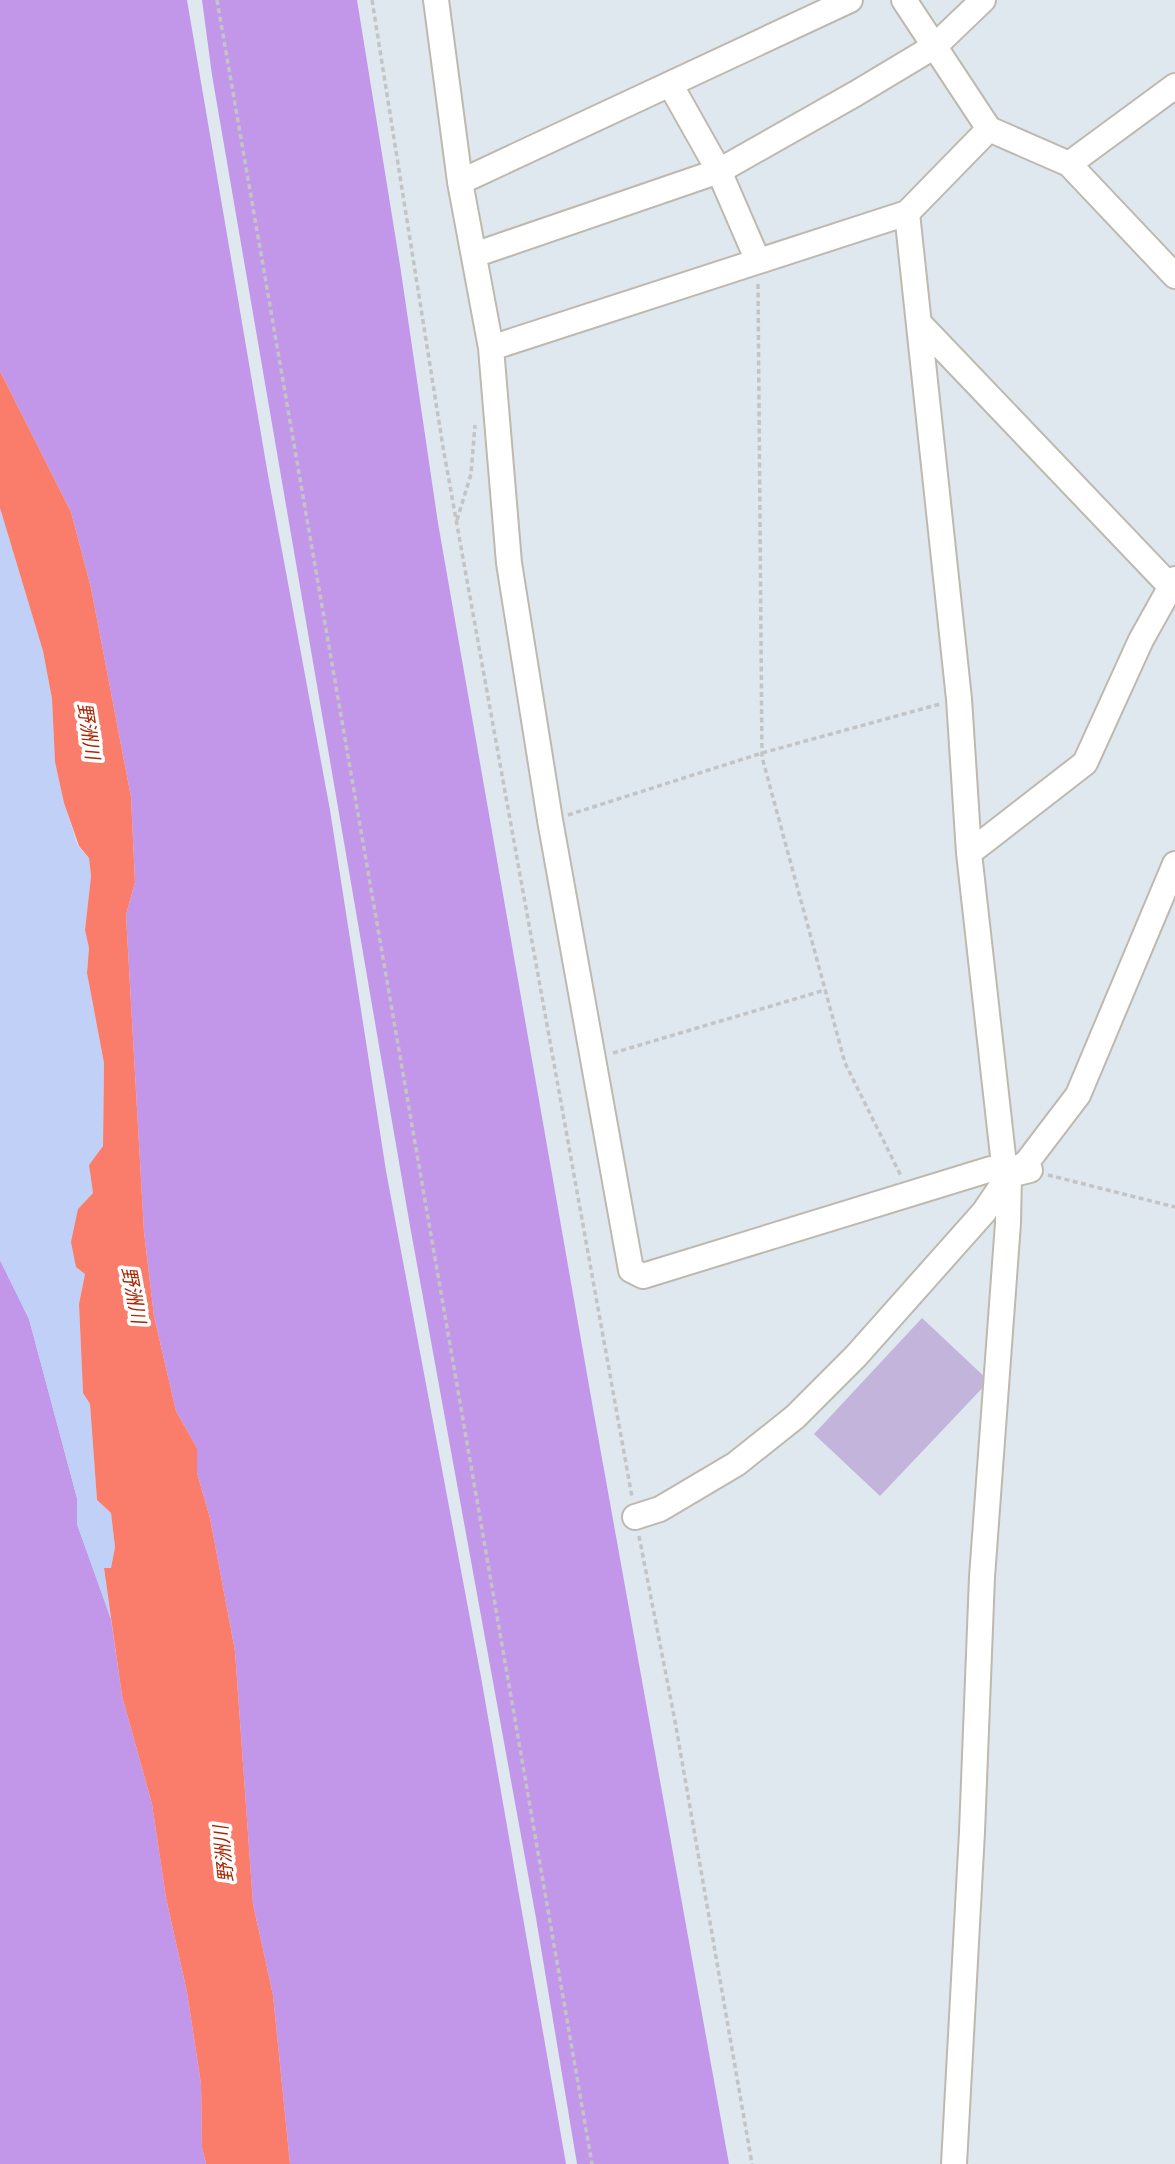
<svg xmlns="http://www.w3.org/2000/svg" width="1175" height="2164" font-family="Commissioner,'Noto Sans JP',sans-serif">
<rect width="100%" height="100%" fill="#dfe8ef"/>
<path fill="#c297ea" d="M0,0H187L268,475L330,810L386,1171L481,1677L566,2164H290L273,1995L253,1904L235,1651L210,1518L197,1473V1448L176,1411L154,1316L144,1232L126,915L135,882L131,797L91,588L71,512L0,371Z
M202,0H357L400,265L438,523L594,1414L729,2164H577L536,1918L410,1226L212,75Z
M0,1260L29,1319L77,1498V1524L111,1619L122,1696L152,1804L166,1898L187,1992L201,2084L202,2147L206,2164H0Z"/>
<path fill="#c0d0f6" d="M0,508L43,651L52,699L55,762L64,803L78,846L89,858L91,876L85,930L89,948L87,973L104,1063L103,1147L89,1165L93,1193L78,1209L85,1274L79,1304L83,1393L90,1404L97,1500L111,1513L115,1547L111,1568L104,1569L111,1619L77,1524V1498L29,1319L0,1260Z"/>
<path fill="#c3b4db" d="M922,1318L989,1381L880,1496L814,1434Z"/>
<path fill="#f97d6a" d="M0,371L71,512L91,588L131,797L135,882L126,915L144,1232L154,1316L176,1411L197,1448V1473L210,1518L235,1651L253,1904L273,1995L290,2164H206L202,2147L201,2084L187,1992L166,1898L152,1804L122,1696L104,1568H111L115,1547L111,1513L97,1500L90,1404L83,1393L79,1304L85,1274L76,1267L71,1242L78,1209L93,1193L89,1165L103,1146L104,1063L87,973L89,948L85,930L91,876L89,858L79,846L64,803L55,762L52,699L43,651L0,508Z"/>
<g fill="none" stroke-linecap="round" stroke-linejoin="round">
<g stroke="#beb9af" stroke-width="28">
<path id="minor" d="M436,0L460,182L491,348L509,563L550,820L631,1270L643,1276L991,1169L1009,1175L1030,1170
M904,0L989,129L1069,164L1175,276
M670,84L719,171L758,261
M1069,164L1175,86
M460,182L850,0
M907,213L959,699L969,853L1003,1156L1009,1175L1008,1223L982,1577L972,1832L954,2164
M474,255L719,171L855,94L935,46L983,0
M919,323L1171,587
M491,348L907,213L989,129
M969,853L1085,763L1141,640L1175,579
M635,1517L660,1509L736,1464L795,1417L856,1356L984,1212L1009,1175L1027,1162L1078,1095L1175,864"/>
</g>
<path stroke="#c4c4c4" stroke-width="3.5" stroke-dasharray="5 3.5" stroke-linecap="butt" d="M217,0L592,2164
M372,0L443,447L632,1497
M758,284L762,757L845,1063L901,1176
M457,520L471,474L475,425
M568,815L762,753L940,704
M613,1053L825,990
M1048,1175L1175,1207
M639,1536L675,1721L752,2164"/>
<use href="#minor" stroke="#fff" stroke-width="24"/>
</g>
<g text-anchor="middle" stroke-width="7" stroke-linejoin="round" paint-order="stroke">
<g font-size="19" font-style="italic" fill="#ac2502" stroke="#fff">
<text transform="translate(89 731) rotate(81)" y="7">野洲川</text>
<text transform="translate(134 1295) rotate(79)" y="7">野洲川</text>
<text transform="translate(223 1854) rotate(-96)" y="7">野洲川</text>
</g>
</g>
</svg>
